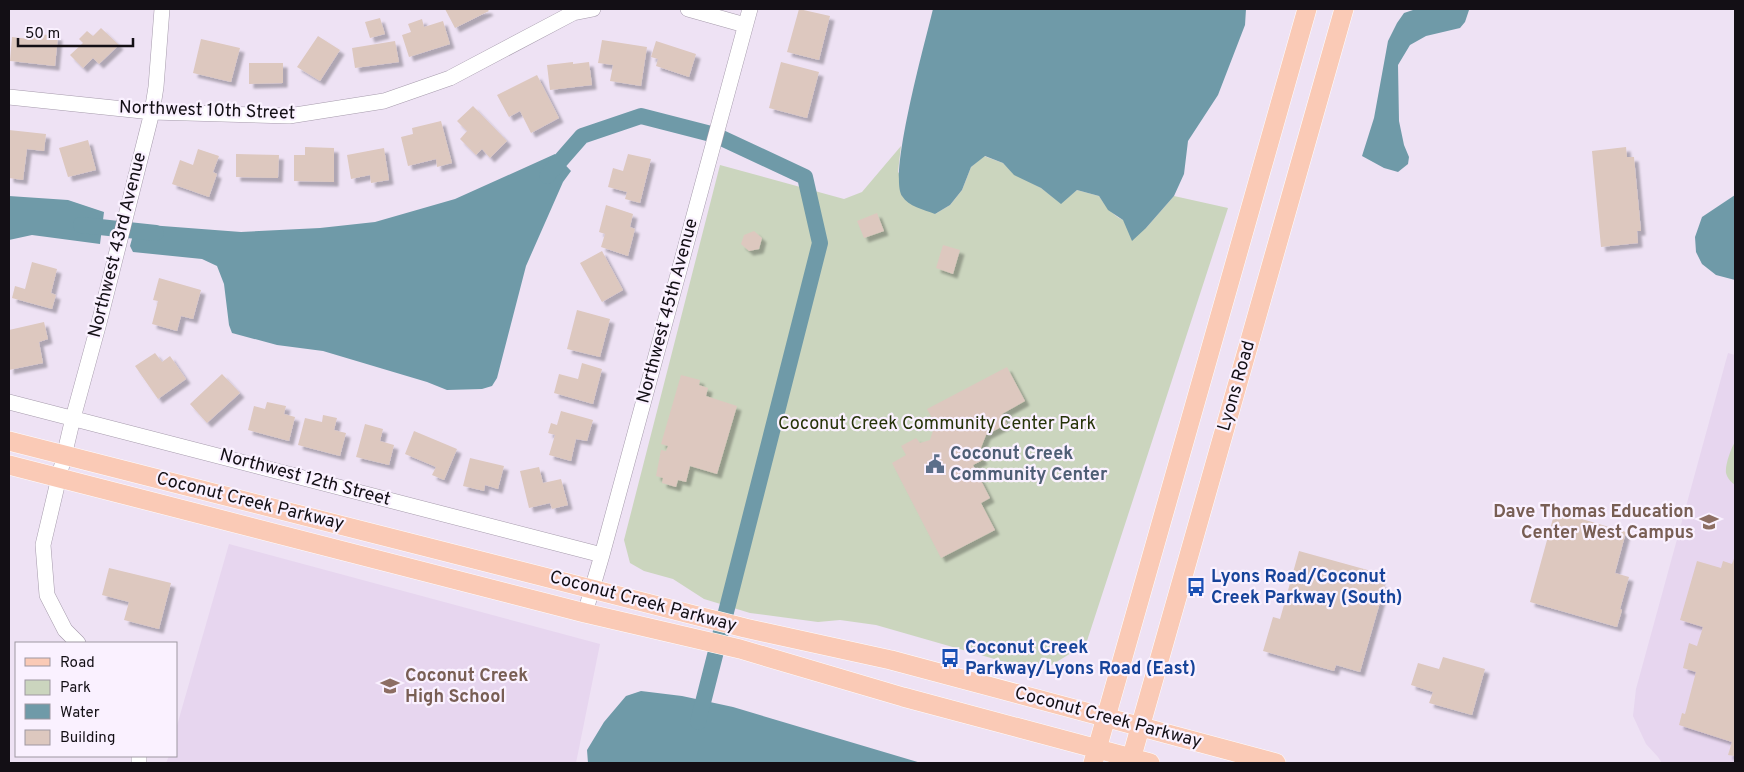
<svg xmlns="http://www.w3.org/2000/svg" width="1744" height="772" viewBox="0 0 1744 772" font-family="Overpass,sans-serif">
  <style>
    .built { fill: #e7d6ef }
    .green { fill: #cbd5be }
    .water { fill: #6f9aa8 }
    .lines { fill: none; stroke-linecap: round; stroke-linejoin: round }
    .canal { stroke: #6f9aa8; stroke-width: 16 }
    .building { fill: #ddc8bf; filter: url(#shadow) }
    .minor-casing { stroke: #a69bac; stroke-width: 16 }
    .major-casing { stroke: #fff; stroke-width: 20 }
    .minor { stroke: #fff; stroke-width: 15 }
    .major { stroke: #facab6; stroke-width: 19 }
    .labels { text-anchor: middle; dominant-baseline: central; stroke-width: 4.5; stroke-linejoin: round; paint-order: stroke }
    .street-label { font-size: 18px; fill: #130f15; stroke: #faf1ff }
    .park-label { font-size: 18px; fill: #263309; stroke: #faf1ff }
    .service-label { font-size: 18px; font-weight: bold; fill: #4e5e75; stroke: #faf1ff; text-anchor: start }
    .education-label { font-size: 18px; font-weight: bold; fill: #785e54; stroke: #faf1ff; text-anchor: end }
    .transit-label { font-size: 18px; font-weight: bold; fill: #164399; stroke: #faf1ff; text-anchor: start }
  </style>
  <defs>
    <filter id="shadow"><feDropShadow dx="4.5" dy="4.5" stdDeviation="1" flood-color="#0004"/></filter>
  </defs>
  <rect width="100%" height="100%" fill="#eee2f4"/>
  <!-- built -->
  <path class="built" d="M1728,353L1735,355V763H1662L1658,757L1646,744L1633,716L1636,689Z
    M229,544L600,644L576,763H166L169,756H176V729Z"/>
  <!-- green -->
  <path class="green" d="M901,146L898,172L935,214L950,205L962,190L971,167L984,156L1003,163L1014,174L1041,188L1061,203L1077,190L1099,196C1114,219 1121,220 1146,228L1174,196L1228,208L1086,644L1040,672L876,625L840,620L818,622L750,613L704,599L673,579L644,571L630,563L624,540L720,165L844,199L862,192Z
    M1735,442V485C1732,483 1727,478 1726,473C1725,465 1731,448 1735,442Z"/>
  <!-- water -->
  <path class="water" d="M933,9H1246L1245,25L1218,95L1188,141L1184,174L1174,196L1146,228L1132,241L1123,220L1108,210L1099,196L1077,190L1061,204L1041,188L1014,175L1003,163L985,156L971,167L962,190L950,205L935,214C923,209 909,207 902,196C888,175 926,39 933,9Z
    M1416,9H1469V10L1465,22L1460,28L1426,36L1410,45L1398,65L1399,121L1404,145L1409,157L1408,164L1398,172L1384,168L1362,156L1374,118L1388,41L1397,23L1404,13Z
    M555,154L571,171L563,182L526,266L497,378L492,386L482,389L447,390L427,382L323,351L277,345L232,333L229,325L224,284L217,266L202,259L133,252L130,246L136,224L241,232L320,228L375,222L455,199Z
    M1735,195V280L1716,275L1702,264L1696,252L1695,237L1702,217Z
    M9,196L68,200L104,212L100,244L32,235L9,240Z
    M641,691L682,696L733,707L921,763H588L587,750L604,722L626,696Z"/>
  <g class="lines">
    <!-- canal -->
    <path class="canal" d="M547,176L582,136L641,116L715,135L805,177L820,243L698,722
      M81,225L156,233"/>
  </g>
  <!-- building -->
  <path class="building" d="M445,9H487L489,11L455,28Z
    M799,9L830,16L819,60L787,52Z
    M380,18L385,34L370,38L365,22Z
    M422,19L424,27L443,21L450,44L409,57L402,35L411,32L408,24Z
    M101,28L119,45L99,64L93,58L83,68L70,55L83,43L79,39L87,31L93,36Z
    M30,33L58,36L55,66L10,61L12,37L29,39Z
    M318,36L340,50L320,81L297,67Z
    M201,39L240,48L231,82L193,73Z
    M602,40L647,47L641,86L610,81L613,65L598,63Z
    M395,41L399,62L355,68L352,48Z
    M656,41L696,54L689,77L656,66L658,59L651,57Z
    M573,62V64L589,62L592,85L550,90L547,65Z
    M781,62L819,72L807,118L769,108Z
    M249,63H283V83L249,84Z
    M537,75L559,118L531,133L520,111L509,117L497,95Z
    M473,106L507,141L490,158L482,149L476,155L460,139L467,131L457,121Z
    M441,121L452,163L437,167L436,159L408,166L401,137L413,134L412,128Z
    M9,130L46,134L44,151L27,149L23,180L9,178Z
    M88,140L96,170L68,177L59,148Z
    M305,147L334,148V182L294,181V155H305Z
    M1626,147L1627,157H1634L1641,231H1637L1638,243L1601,247L1592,151Z
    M384,148L389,180L371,183L370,175L351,179L347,155Z
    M198,149L219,156L213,172L217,174L209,197L172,184L180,160L193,165Z
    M236,154L279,155L278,178L236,177Z
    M628,154L651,159L640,203L625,199L627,192L608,187L613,168L623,171Z
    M606,205L633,214L630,227L635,229L628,256L601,247L605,234L599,232Z
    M877,213L884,231L864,238L857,221Z
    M754,231L762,238L759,249L749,251L741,244L744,235Z
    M943,245L960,250L953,274L936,268Z
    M602,251L623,290L602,302L580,263Z
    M32,262L57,269L51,293L56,295L52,309L12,298L15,286L25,289Z
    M159,278L201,290L193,319L181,316L177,331L152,324L158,301L153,300Z
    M577,310L610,319L600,357L567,349Z
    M44,322L48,339L39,342L43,363L9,370V330Z
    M155,353L162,362L170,356L186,379L158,399L135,366Z
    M582,363L602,369L593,404L554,393L559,374L578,379Z
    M1007,367L1025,401L1002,414L1007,424L986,435L979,453L983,460L973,465L990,498L981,503L995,530L941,558L892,463L906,455L901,446L916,438L920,443L930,440L935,424L927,409Z
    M222,374L240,393L207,423L190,404Z
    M681,375L700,380L699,385L708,388L706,396L737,406L717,474L690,466L686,482L678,480L676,487L662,483L663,478L656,476L661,450L666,451L668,446L661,444Z
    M267,402L286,406L284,414L295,417L289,441L248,430L254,406L265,409Z
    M561,411L593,420L587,441L576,439L571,461L549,455L555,435L548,433L551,423L557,425Z
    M323,415L337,418L334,430L346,433L340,456L298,445L305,418L322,422Z
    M365,424L383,429L380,441L394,445L389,465L356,457Z
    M414,431L457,449L444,480L432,475L436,467L405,454Z
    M470,458L504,466L498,489L485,485L484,491L463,486Z
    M539,467L543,483L561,479L568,505L552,509L550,503L529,508L520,471Z
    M1555,511L1626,532L1615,573L1629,577L1620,609L1622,610L1617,627L1530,602Z
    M1299,551L1382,574L1379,583L1385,585L1360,672L1336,665L1334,671L1263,651L1273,617L1280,619Z
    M1735,556L1734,750L1735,756L1728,755L1732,742L1679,725L1682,713L1685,714L1696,672L1683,668L1689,643L1697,646L1703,627L1680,620L1697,561L1721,568L1723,561L1732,564Z
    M109,568L171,583L159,629L124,620L129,602L102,595Z
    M1443,657L1485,669L1472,715L1429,703L1433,692L1411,685L1418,663L1439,669Z"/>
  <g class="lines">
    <!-- minor casing -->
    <g class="minor-casing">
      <path id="minor" d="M688,9L745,25
        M9,97L152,112L289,116L384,101L450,78L573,13L593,9
        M9,402L602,555
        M585,613L602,555L750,9
        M78,643L65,630L47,595L43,545L73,418L99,323L152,112L156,87L162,9
        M139,763V756"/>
    </g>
    <!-- major casing -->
    <g class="major-casing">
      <path id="major" d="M9,441L745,628L891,660L1276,763
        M9,465L585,613L740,649L903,697L1150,763
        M1093,763L1307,9
        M1130,763L1344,9"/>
    </g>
    <!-- minor -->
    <use href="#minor" class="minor"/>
    <!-- major -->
    <use href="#major" class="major"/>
  </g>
  <!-- icons -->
  <defs>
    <g id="civic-bare" transform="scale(1.5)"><path d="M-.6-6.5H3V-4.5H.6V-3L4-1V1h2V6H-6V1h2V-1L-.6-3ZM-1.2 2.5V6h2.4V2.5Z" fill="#5c6f8a" stroke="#faf1ff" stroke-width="2.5" paint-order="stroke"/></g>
    <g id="school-bare" transform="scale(1.5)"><path d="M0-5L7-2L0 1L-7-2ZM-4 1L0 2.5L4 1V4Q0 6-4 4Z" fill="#8d6e63" stroke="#faf1ff" stroke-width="2.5" paint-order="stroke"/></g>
    <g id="bus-bare" transform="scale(1.5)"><path d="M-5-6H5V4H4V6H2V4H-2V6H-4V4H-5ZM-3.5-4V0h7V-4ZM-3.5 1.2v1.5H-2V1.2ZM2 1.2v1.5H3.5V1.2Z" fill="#1a4fb4" stroke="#faf1ff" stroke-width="2.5" paint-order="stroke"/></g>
  </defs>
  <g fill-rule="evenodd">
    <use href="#civic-bare" x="935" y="464"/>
    <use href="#school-bare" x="1709" y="522"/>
    <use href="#bus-bare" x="1196" y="587"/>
    <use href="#bus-bare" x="950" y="658"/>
    <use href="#school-bare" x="390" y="686"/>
  </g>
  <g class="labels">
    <!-- street labels -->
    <g class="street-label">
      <text transform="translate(207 111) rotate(2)">Northwest 10th Street</text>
      <text transform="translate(118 245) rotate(-76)">Northwest 43rd Avenue</text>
      <text transform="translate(668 311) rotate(-75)">Northwest 45th Avenue</text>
      <text transform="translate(1237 386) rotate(-74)">Lyons Road</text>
      <text transform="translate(305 478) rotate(15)">Northwest 12th Street</text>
      <text transform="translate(250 502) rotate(14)">Coconut Creek Parkway</text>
      <text transform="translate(643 602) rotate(15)">Coconut Creek Parkway</text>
      <text transform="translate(1108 718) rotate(15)">Coconut Creek Parkway</text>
    </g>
    <!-- park labels -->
    <g class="park-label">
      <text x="937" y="424">Coconut Creek Community Center Park</text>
    </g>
    <!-- service labels -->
    <g class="service-label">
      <text x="950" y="454">Coconut Creek<tspan x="950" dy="21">Community Center</tspan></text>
    </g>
    <!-- education labels -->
    <g class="education-label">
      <text x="1694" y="512">Dave Thomas Education<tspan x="1694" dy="21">Center West Campus</tspan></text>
      <text x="405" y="676" text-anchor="start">Coconut Creek<tspan x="405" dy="21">High School</tspan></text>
    </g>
    <!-- transit labels -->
    <g class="transit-label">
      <text x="1211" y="577">Lyons Road/Coconut<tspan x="1211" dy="21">Creek Parkway (South)</tspan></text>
      <text x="965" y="648">Coconut Creek<tspan x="965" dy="21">Parkway/Lyons Road (East)</tspan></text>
    </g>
  </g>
  <!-- border -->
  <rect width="1744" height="772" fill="none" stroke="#130f15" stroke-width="20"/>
  <!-- legend -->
  <rect x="15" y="642" width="162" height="115" fill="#faf1ff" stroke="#9e97a1"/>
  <rect x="25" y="658" width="25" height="8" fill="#facab6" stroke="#9e97a1"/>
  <text x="60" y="667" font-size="15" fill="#130f15">Road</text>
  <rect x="25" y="680" width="25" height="15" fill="#cbd5be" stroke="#9e97a1"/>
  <text x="60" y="692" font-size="15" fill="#130f15">Park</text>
  <rect x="25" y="704" width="25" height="15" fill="#6f9aa8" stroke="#9e97a1"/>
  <text x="60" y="717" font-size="15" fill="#130f15">Water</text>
  <rect x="25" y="730" width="25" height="15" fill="#ddc8bf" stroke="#9e97a1"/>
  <text x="60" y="742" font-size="15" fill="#130f15">Building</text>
  <!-- scale -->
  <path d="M18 38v8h115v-8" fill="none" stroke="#130f15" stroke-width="2.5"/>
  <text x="25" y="38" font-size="15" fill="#130f15" stroke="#faf1ff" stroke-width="4" paint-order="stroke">50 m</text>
</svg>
